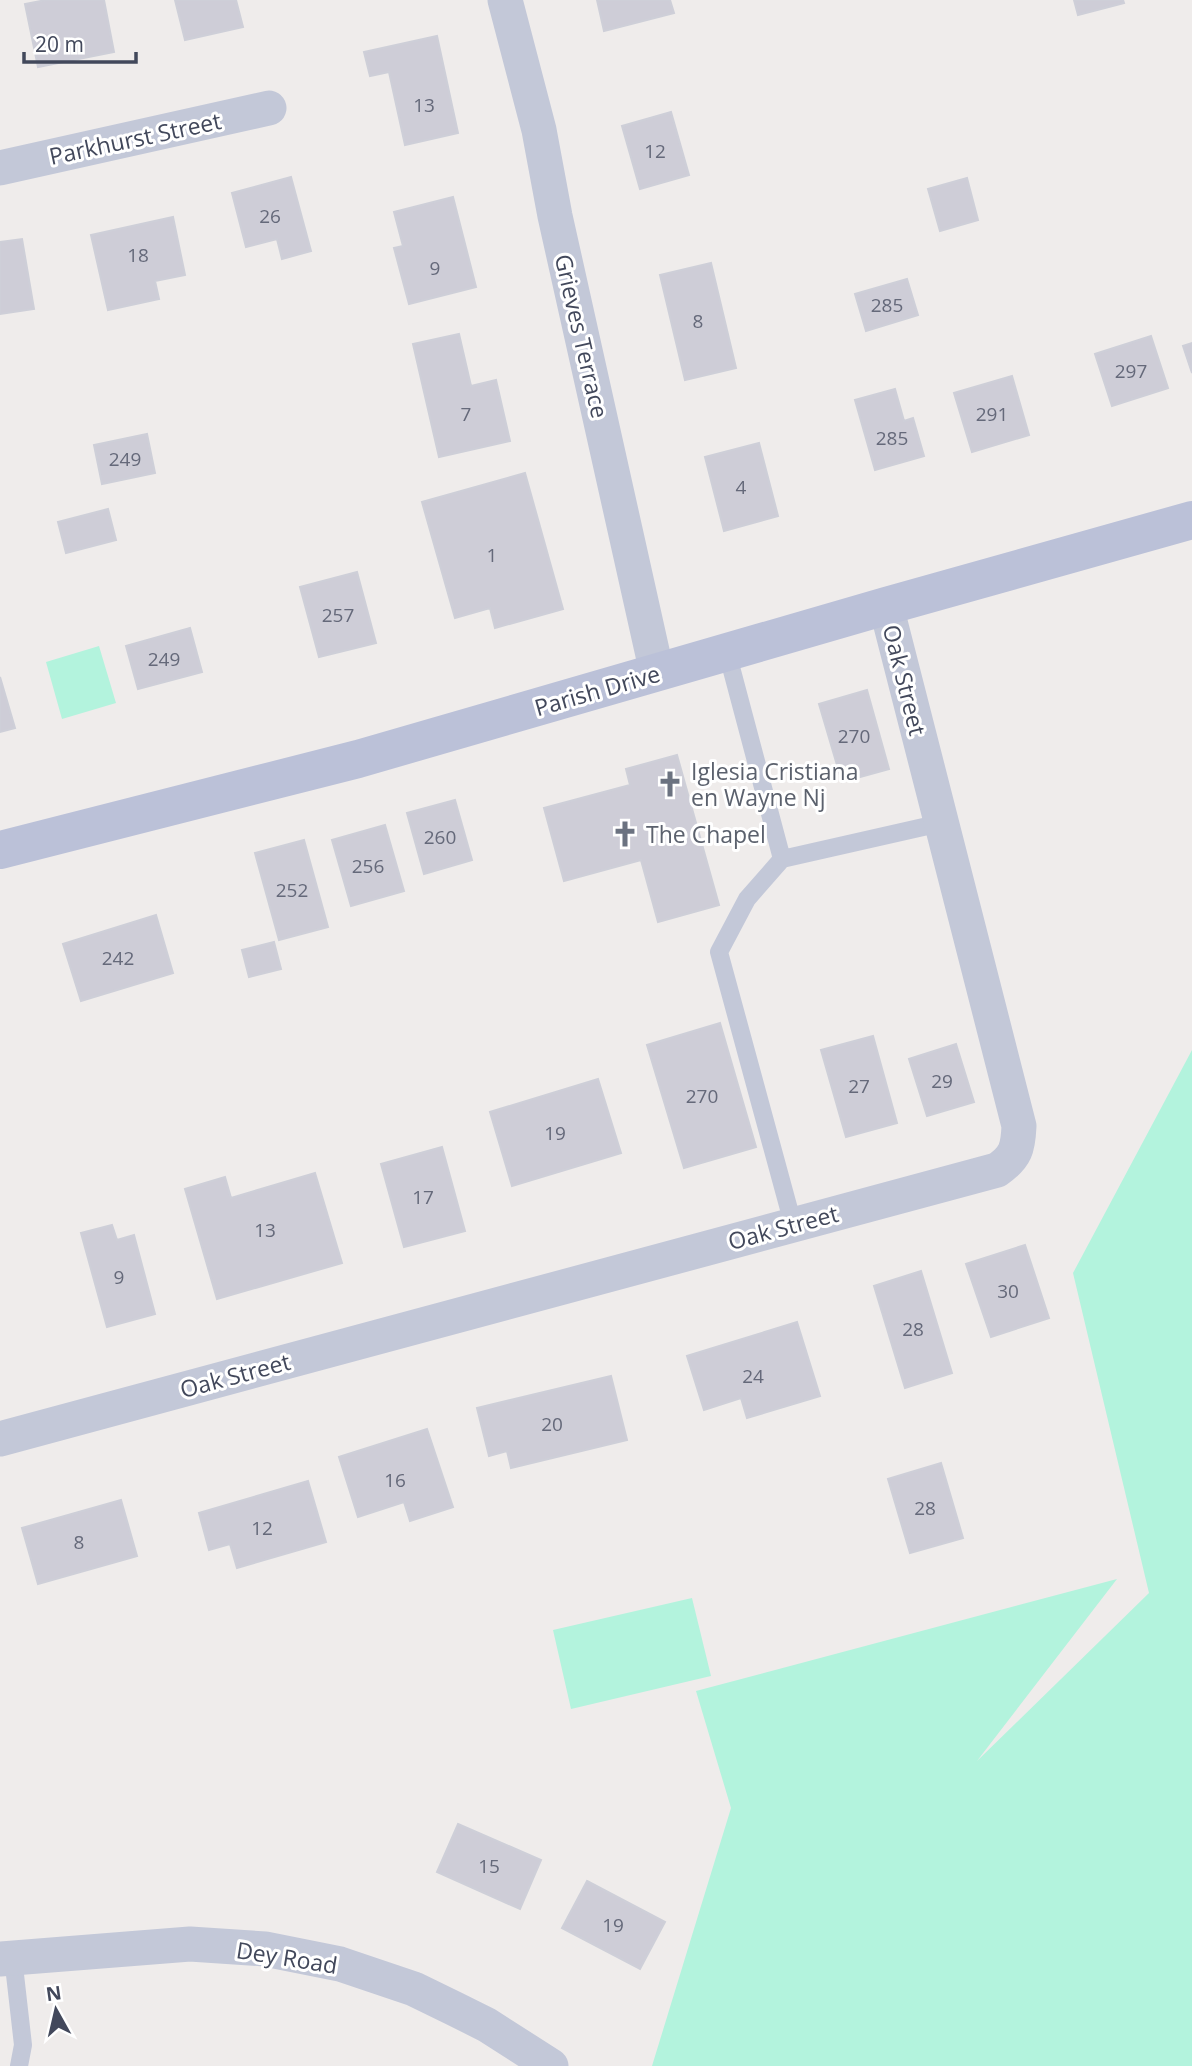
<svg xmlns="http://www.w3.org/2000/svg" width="1192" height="2066" viewBox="0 0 1192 2066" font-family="'Open Sans',sans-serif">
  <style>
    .green { fill: #b3f3dd }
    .building { fill: #cecdd7; stroke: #cecfd8; stroke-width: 2 }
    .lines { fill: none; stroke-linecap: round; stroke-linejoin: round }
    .lane { stroke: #c3c8d8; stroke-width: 18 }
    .street { stroke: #c3c8d8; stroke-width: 35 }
    .secondary { stroke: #bbc1d8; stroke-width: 38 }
    .labels { text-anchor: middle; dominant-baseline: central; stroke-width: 6; stroke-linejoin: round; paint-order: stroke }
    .number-label { font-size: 19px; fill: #65697a }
    .street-label { font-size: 23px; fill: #42485b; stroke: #fff }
    .worship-label { font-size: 23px; fill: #5b616d; stroke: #fff; text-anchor: start }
  </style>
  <rect width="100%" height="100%" fill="#efeceb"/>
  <!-- green -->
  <path class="green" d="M99,646L116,703L62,719L46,662Z
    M1192,1050V2066H652L731,1808L696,1691L1117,1579L977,1761L1149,1593L1073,1273Z
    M692,1598L711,1676L571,1709L553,1630Z"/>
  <!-- building -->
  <path class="building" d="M46,0H104L114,52L38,67L25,4Z
    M175,0H236L243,27L185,40Z
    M597,0H670L674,13L604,31Z
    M1074,0H1123L1124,3L1078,15Z
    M437,36L458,133L405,145L389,72L370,76L364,52Z
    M671,112L689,175L640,189L622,126Z
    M291,177L311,251L282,259L277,239L246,247L232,193Z
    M967,178L978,220L940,231L928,189Z
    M453,197L476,287L409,304L394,248L403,246L394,212Z
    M173,217L185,275L155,281L159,299L108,310L91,235Z
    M22,239L34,309L0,314V242Z
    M711,263L736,368L685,380L660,275Z
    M907,279L918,315L866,331L855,294Z
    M459,334L471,386L496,380L510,441L439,457L413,344Z
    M1151,336L1168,388L1112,406L1095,354Z
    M1192,343V373L1183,346Z
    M1012,376L1029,435L972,452L954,393Z
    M895,389L904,421L913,418L924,456L875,470L855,400Z
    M147,434L155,473L102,484L94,445Z
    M759,443L778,516L724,531L705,457Z
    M525,473L563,609L495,628L490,608L455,618L422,502Z
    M108,509L116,540L66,553L58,522Z
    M357,572L376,643L319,657L300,587Z
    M190,628L202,672L138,689L126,646Z
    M0,677L15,728L0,732Z
    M867,690L889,769L842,782L819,704Z
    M677,755L719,905L658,922L641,860L564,881L544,808L630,785L626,769Z
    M455,800L472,860L424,874L407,813Z
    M385,825L404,891L351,906L332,840Z
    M304,840L328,927L279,940L255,853Z
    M156,915L173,973L81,1001L63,944Z
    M274,942L281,969L249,977L242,950Z
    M720,1023L756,1147L684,1168L647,1045Z
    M873,1036L897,1123L846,1137L821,1050Z
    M956,1044L974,1102L927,1116L909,1059Z
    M598,1079L621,1153L512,1186L490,1112Z
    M442,1147L465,1231L404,1247L381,1164Z
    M315,1173L342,1263L217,1299L185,1189L225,1177L231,1198Z
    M112,1225L117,1240L134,1235L155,1314L107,1327L81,1233Z
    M1025,1245L1049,1318L991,1337L966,1264Z
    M921,1271L952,1373L905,1388L874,1286Z
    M797,1322L820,1396L747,1418L741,1398L704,1410L687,1356Z
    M611,1376L627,1440L511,1468L507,1451L489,1456L477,1408Z
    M427,1429L453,1507L410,1521L404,1502L358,1517L339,1457Z
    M941,1463L963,1538L910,1553L888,1479Z
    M308,1481L326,1542L237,1568L230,1544L209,1550L199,1513Z
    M121,1500L137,1556L38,1584L22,1528Z
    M458,1824L541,1860L520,1909L437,1872Z
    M587,1881L665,1922L640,1969L562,1928Z"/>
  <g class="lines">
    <!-- lane -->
    <path class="lane" d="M727,652L782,859L747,899L719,952L793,1224
      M782,859L941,823
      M13,1957L23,2045L19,2066"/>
    <!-- street -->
    <path class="street" d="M505,0L539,130L555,216L657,673
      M0,168L269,108
      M0,1439L997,1170C1016,1157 1018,1148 1019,1126L886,606
      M0,1959L190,1944L265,1949L340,1964L414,1989L455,2009L487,2025L551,2066"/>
    <!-- secondary -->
    <path class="secondary" d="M0,850L358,759L886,606L1192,520"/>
  </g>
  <!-- icons -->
  <defs>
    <g id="church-bare" transform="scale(2.1)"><path d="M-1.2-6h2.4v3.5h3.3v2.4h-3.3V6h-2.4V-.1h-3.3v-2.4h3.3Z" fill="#6b7280" stroke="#fff" stroke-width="2.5" paint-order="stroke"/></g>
  </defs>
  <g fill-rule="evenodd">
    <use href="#church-bare" x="670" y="784"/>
    <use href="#church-bare" x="625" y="834"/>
  </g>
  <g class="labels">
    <!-- number labels -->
    <g class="number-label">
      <text x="424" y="105">13</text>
      <text x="655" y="151">12</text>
      <text x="270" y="216">26</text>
      <text x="138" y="255">18</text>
      <text x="435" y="268">9</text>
      <text x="887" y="305">285</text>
      <text x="698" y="321">8</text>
      <text x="1131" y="371">297</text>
      <text x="466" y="414">7</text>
      <text x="992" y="414">291</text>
      <text x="892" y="438">285</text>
      <text x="125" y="459">249</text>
      <text x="741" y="487">4</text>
      <text x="492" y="555">1</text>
      <text x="338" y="615">257</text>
      <text x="164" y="659">249</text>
      <text x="854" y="736">270</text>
      <text x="440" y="837">260</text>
      <text x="368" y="866">256</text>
      <text x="292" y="890">252</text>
      <text x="118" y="958">242</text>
      <text x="942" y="1081">29</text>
      <text x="859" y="1086">27</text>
      <text x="702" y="1096">270</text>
      <text x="555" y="1133">19</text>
      <text x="423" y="1197">17</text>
      <text x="265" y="1230">13</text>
      <text x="119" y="1277">9</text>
      <text x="1008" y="1291">30</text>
      <text x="913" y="1329">28</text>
      <text x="753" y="1376">24</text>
      <text x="552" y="1424">20</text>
      <text x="395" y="1480">16</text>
      <text x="925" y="1508">28</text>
      <text x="262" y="1528">12</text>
      <text x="79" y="1542">8</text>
      <text x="489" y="1866">15</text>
      <text x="613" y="1925">19</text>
    </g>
    <!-- street labels -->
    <g class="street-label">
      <text transform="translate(135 138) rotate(-12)">Parkhurst Street</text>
      <text transform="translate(582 336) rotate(77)">Grieves Terrace</text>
      <text transform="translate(905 680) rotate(76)">Oak Street</text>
      <text transform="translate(597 690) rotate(-16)">Parish Drive</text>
      <text transform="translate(783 1227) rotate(-15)">Oak Street</text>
      <text transform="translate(235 1375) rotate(-15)">Oak Street</text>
      <text transform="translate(287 1957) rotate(9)">Dey Road</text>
    </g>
    <!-- worship labels -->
    <g class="worship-label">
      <text x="691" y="771">Iglesia Cristiana<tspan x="691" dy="26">en Wayne Nj</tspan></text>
      <text x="646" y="834">The Chapel</text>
    </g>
  </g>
  <!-- north arrow -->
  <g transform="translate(56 2010) rotate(352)" stroke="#ffffff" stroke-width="5" paint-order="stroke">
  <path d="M0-5L12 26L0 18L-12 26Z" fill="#42485b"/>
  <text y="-10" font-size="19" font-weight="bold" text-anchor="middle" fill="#42485b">N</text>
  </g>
  <!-- scale -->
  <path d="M24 52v10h112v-10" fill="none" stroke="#42485b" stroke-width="3.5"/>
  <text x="35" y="52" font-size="21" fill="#42485b" stroke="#ffffff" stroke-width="5" paint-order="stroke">20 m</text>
</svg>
